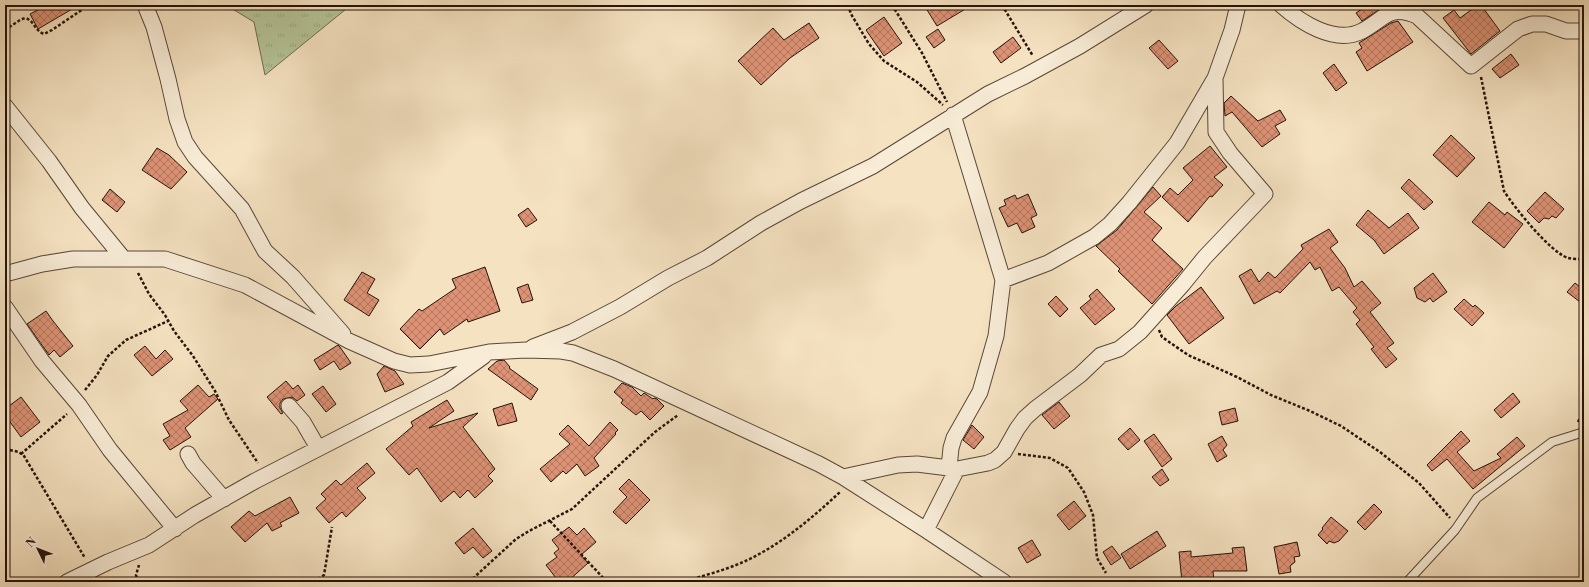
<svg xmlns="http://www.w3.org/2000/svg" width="1589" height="587" viewBox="0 0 1589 587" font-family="'Libre Bodoni',serif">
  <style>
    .grass { fill: url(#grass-tufts); stroke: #6d6c50 }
    .building { fill: url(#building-cross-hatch); stroke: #251309 }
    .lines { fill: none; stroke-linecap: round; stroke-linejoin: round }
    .lane-casing { stroke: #594737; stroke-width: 10 }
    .street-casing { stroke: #594737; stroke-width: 17 }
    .path { stroke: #251309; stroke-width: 2.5; stroke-dasharray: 3 2; stroke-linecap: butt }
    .lane { stroke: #f8ecd7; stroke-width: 8 }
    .street { stroke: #f8ecd7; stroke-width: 15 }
  </style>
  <defs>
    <pattern id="grass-tufts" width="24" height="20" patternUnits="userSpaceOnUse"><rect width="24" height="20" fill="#b5c498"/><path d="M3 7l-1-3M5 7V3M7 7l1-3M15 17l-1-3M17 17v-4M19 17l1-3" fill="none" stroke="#9ca882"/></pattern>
    <pattern id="building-cross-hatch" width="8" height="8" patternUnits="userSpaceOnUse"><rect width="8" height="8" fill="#dd9275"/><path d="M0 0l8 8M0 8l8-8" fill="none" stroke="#b3765e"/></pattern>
  </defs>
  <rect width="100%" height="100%" fill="#f5e2c1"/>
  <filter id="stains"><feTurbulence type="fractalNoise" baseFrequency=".005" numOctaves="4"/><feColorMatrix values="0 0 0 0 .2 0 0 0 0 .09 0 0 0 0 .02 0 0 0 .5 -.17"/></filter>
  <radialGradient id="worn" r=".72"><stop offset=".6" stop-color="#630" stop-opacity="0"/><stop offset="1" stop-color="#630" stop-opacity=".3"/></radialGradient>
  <!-- grass -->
  <path class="grass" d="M226,5H351L265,75L254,22Z"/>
  <!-- building -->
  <path class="building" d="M47,5H79L38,29L30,14Z
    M924,5H972L937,26Z
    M1368,5H1386L1362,21L1356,13Z
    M1478,5H1481L1500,31L1471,54L1443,18L1454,10L1460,18Z
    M884,17L902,43L884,56L866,30Z
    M1398,21L1413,42L1367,71L1356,52L1362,48L1359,43L1391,23Z
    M809,23L819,38L790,58L761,85L738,61L773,28L784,40Z
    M938,29L945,40L934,48L926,37Z
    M1013,37L1021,48L1001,63L993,52Z
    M1159,40L1178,61L1168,69L1149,48Z
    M1511,54L1519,65L1500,78L1492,69Z
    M1334,64L1347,83L1336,91L1323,73Z
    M1231,96L1258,121L1280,110L1286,120L1275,126L1280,134L1262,147L1232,112L1225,116L1224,103Z
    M1451,135L1475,158L1457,177L1433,155Z
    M1210,146L1227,167L1214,177L1223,185L1212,197L1210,196L1188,222L1162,197L1170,188L1178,195L1193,180L1183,168Z
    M157,148L169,155L187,172L171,189L142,170Z
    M1409,179L1433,202L1424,210L1401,188Z
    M1153,187L1161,196L1144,212L1162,228L1152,240L1183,269L1152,304L1118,271L1120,269L1096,246L1117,230Z
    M110,189L125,202L117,212L102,200Z
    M1545,192L1564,209L1556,218L1552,216L1549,219L1544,218L1539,223L1527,211Z
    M1028,194L1037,215L1031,218L1035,227L1022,233L1017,223L1008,227L999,208L1006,205L1004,200L1015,195L1017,199Z
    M1489,202L1505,215L1507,212L1523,224L1504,248L1472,222Z
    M528,208L537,220L526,227L518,215Z
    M1368,210L1389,228L1408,213L1419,228L1384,254L1374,240L1356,225Z
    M1329,229L1338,242L1330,248L1345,268L1354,287L1362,281L1381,303L1370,312L1394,343L1387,348L1397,359L1386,368L1371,349L1374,347L1356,324L1360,320L1353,312L1357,308L1339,287L1332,291L1320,267L1315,270L1310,262L1280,293L1277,291L1254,304L1239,276L1251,269L1259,282L1268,272L1275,278L1303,249L1301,245Z
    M485,267L500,311L468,322L467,319L444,335L440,329L420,349L400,329L419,309L422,311L456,288L452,279Z
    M362,272L375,279L367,293L379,300L369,316L344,300Z
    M1433,273L1447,292L1433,302L1430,298L1425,302L1417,298L1414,288Z
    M1575,283L1584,290V305L1567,292Z
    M528,284L533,300L522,303L517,288Z
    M1201,287L1224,318L1189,344L1167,315L1176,306Z
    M1097,289L1115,309L1095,325L1080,308L1091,299L1089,296Z
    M1056,296L1068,309L1060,317L1048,304Z
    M1464,299L1473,307L1475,305L1484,313L1472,326L1454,309Z
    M46,311L53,321L73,346L60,357L54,350L49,355L27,324Z
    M338,345L340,347L351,363L340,370L334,361L320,370L314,360Z
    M145,346L156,359L165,350L173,359L152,376L134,355Z
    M504,360L510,367L509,368L538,389L531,400L488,369L497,361Z
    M384,366L395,371L404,384L385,392L377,374Z
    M286,381L293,389L298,385L305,395L297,401L292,397L283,399L280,403V408L283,413L281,414L267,397Z
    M622,383L632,387L641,396L644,393L653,399L654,398L657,399L664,406L650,420L641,411L636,415L621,403L623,400L614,392Z
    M198,385L209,397L214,394L218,399L185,428L191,437L170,450L163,440L170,436L163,424L188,410L180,401Z
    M323,386L336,404L326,412L312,394Z
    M1513,393L1520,402L1501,418L1494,410Z
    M21,397L40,422L21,437L5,415V409Z
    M447,400L454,411L429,428L478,413L463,427L495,469L488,476L493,481L475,498L468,490L460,498L454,491L441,502L417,468L409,475L386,449L413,426L411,422Z
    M1059,402L1070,416L1054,429L1042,415Z
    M512,403L517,421L498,426L493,409Z
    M1235,408L1238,421L1222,425L1219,412Z
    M610,422L618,430L615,433L616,434L594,458L599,466L585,476L577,464L566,474L563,471L551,482L540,469L570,444L559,434L568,425L589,446Z
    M972,425L984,437L974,449L963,440Z
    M1130,428L1140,440L1128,450L1118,439Z
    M1461,431L1470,441L1457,452L1474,471L1501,458L1497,454L1517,437L1525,446L1473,489L1447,459L1432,471L1427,465Z
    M1154,434L1172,459L1162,467L1144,441Z
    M1222,436L1227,445L1223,450L1227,456L1217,462L1208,444Z
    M367,463L375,473L357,488L366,498L346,517L342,512L329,523L316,508L326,499L321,494L336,480L341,485Z
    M1162,469L1169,480L1160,486L1152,477Z
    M629,479L650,500L626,524L613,512L627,497L619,489Z
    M290,497L299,513L280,523L282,526L272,531L267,523L245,542L231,527L249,511L255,516Z
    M1074,501L1086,516L1069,530L1057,515Z
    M1374,504L1382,512L1365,530L1357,522Z
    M1331,517L1348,531L1339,541L1334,543L1329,541L1327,544L1318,535L1323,529L1322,528Z
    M569,527L577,535L584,528L596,542L581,555L588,563L567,582H559L546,565L557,557L554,553L559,549L552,540Z
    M473,528L492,551L483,558L473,547L464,554L455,543Z
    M1157,531L1166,546L1130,569L1121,554Z
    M1032,540L1041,555L1027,563L1018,548Z
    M1297,542L1300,556L1294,557L1295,562L1290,566L1291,572L1279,574L1274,547Z
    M1112,546L1121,558L1111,565L1103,552Z
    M1244,547L1247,571H1213L1214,582H1182L1179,552L1191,551V557L1233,553L1232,548Z"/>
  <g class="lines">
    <!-- lane casing -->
    <g class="lane-casing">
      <path id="lane" d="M1407,582L1455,530L1477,498L1552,442L1584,432"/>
    </g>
    <!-- street casing -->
    <g class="street-casing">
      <path id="street" d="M145,5L154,27L168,79L177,119L185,142L195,157L242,209L265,251L293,277L343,334
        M1281,5C1300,22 1335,45 1362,31C1385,19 1388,4 1417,16L1471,66L1518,29L1532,24H1546L1566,31H1584
        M5,106L49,161L82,208L123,258
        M5,274L42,264L73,259H165L245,285L349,341L394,361L410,365L429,364L489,352L526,350L561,351L573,353L614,369L819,464L843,477L926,530L1004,582
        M1003,280L1048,263L1094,237L1110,224L1129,203L1177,143L1215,78L1232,30L1238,5
        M5,307L42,361L79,405L110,450L175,529
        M533,347L572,332L620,307L668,278L707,258L761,223L801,201L873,166L988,94L1025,76L1080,46L1146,5
        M289,406L303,422L318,448
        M188,454L193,463L224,499
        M949,468L951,448L954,438L980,392L996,336L1003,280L953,115
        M843,477L898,465L917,464L957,469L988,463L995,460L1004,452L1017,429L1025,418L1035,409L1080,375L1101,355L1119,349L1140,332L1183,284L1205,257L1265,194L1230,153L1216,132L1215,78
        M926,530L957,469
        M67,582L108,562L149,545L195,515L255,481L448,382L484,356"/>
    </g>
    <!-- path -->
    <path class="path" d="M848,5L851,14L869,44L884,61L917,82L943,105
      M892,5L922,53L947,102
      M1002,5L1033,56
      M5,30L20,20L25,18C34,20 35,31 44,34L52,30L89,5
      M1481,77L1504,191C1514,207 1550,252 1568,258C1573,259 1579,259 1584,259
      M138,273L149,294L165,315L174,331L193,356L215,391L229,420L258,463
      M1159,330L1162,337L1188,355L1237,377L1271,395L1310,411L1341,426L1380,452L1419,483L1450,518
      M85,390L97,375L108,356L126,340L168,321
      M1578,422L1584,409
      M5,449L19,452L24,456L85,558
      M21,454L67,414
      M1018,454L1050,458L1068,468L1084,492L1093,515L1097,558L1106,573
      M550,521L607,582
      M138,582L136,575L139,565
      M314,582L324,575L332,527
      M469,582L516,539L529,531L572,509L655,432L678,415
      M683,582C702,576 722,571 741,563C778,547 810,520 840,492"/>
    <!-- lane -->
    <use href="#lane" class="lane"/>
    <!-- street -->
    <use href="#street" class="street"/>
  </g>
  <!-- margin -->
  <rect width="1589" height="587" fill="none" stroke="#f5e2c1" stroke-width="20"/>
  <rect x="6" y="6" width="1577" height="575" fill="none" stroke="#251309" stroke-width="2"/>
  <rect x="10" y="10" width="1569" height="567" fill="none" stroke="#251309"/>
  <!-- north arrow -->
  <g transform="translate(38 549) rotate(313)" stroke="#f8ecd7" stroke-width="3" paint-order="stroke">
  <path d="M0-3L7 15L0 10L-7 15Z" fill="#251309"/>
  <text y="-6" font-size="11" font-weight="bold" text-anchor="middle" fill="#251309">N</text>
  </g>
  <rect width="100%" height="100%" filter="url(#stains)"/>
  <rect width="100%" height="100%" fill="url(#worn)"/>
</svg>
